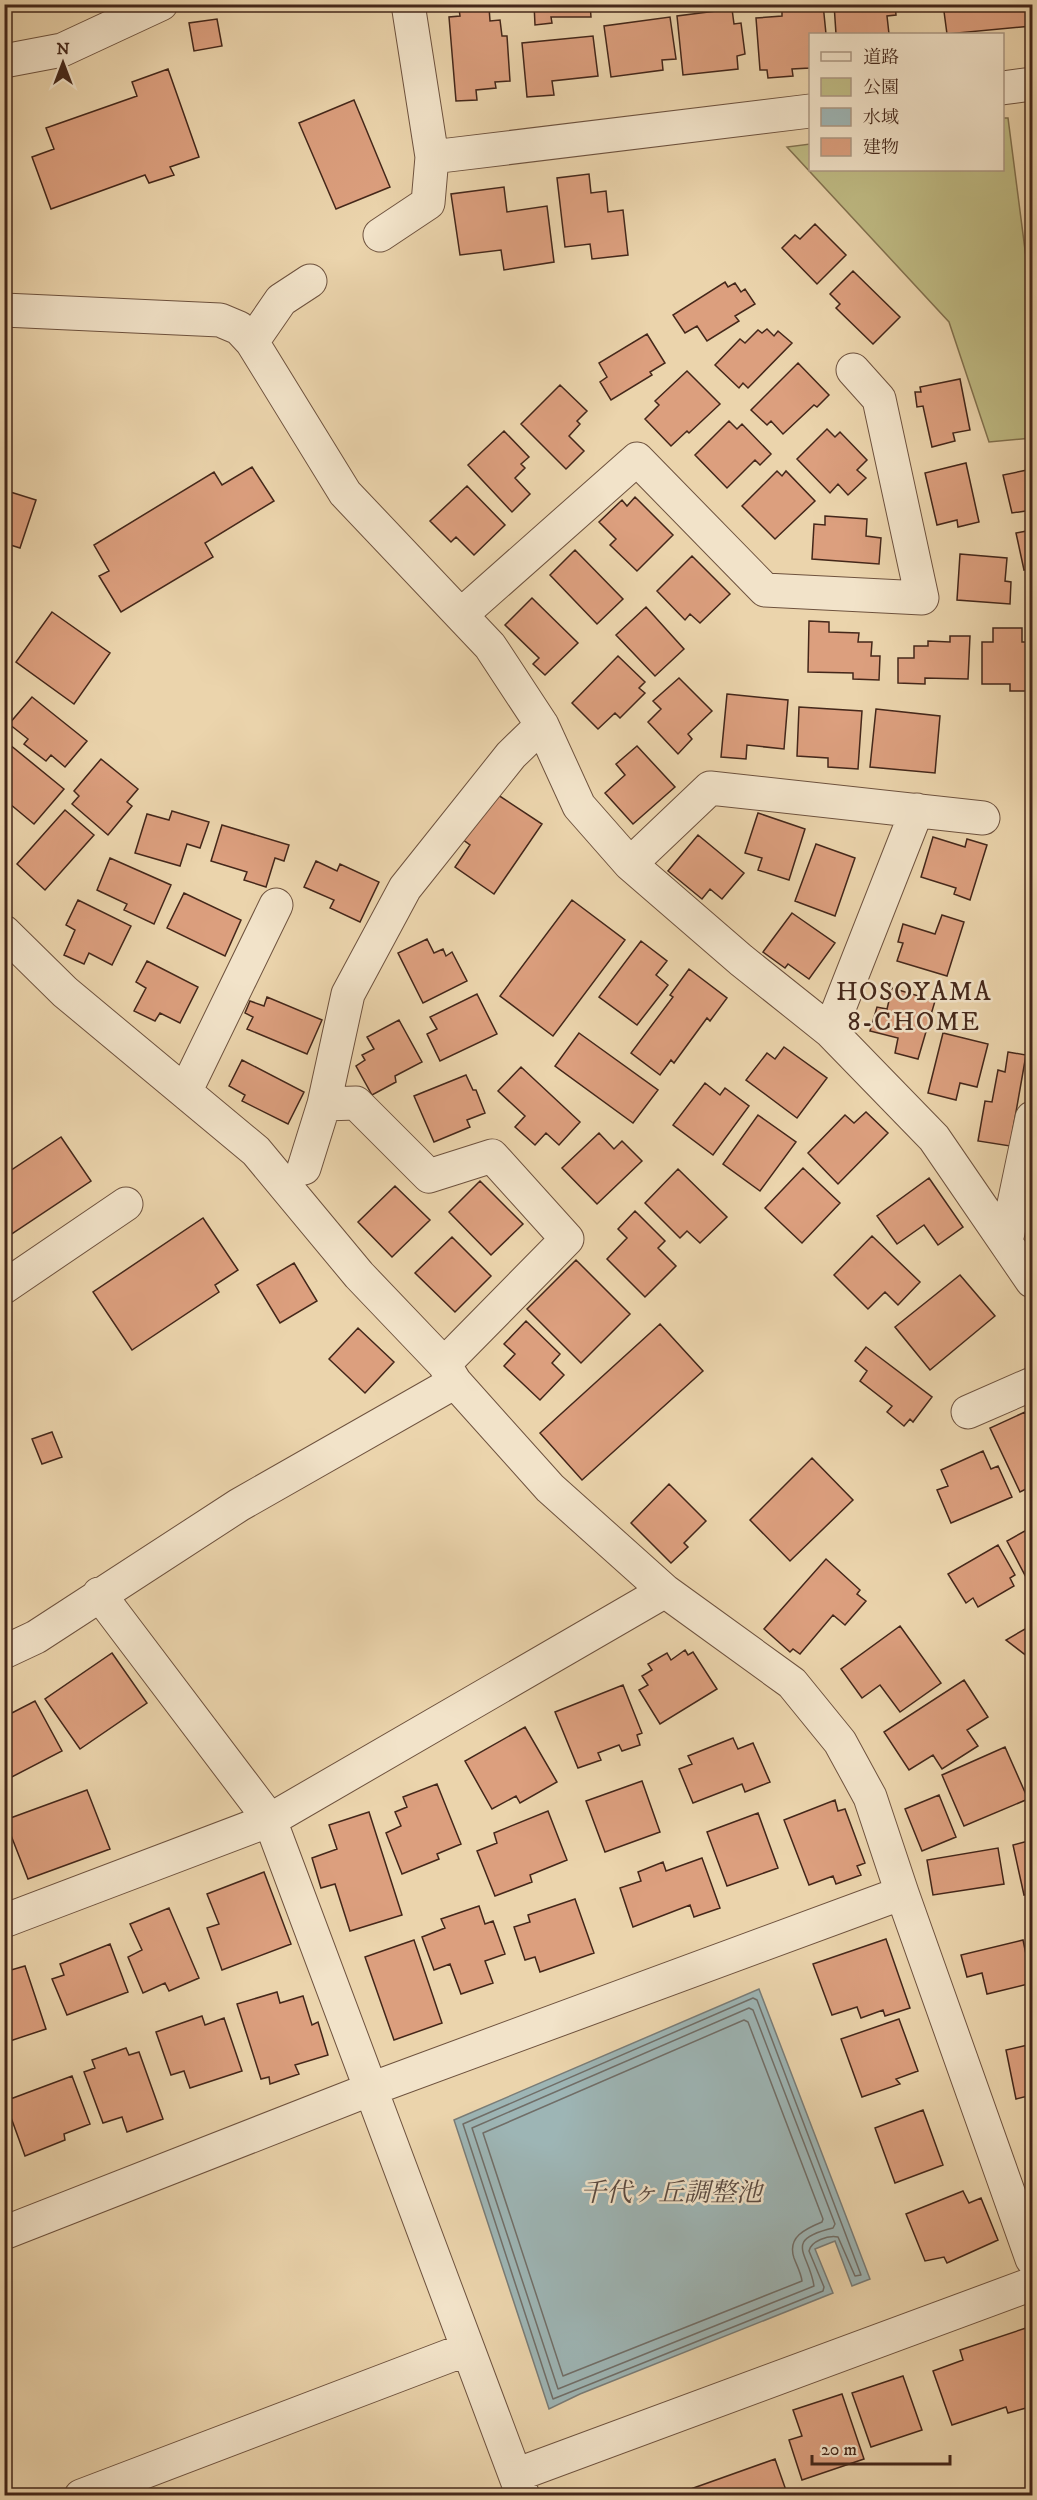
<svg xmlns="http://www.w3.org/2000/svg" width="1037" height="2500" viewBox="0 0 1037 2500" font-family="'IM FELL DW Pica','Noto Serif JP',serif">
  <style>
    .green { fill: #bfbb84; stroke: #82714f; stroke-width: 1.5 }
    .water { fill: #9db5b5; stroke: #797c77; stroke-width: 1.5 }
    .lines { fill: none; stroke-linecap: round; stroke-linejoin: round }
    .shore { stroke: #706e68; stroke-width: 1.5 }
    .building { fill: #dc9f7e; stroke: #44271a; stroke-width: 1.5 }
    .minor-casing { stroke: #6e523e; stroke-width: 35 }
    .minor { stroke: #f2e3c9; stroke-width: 33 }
    .labels { text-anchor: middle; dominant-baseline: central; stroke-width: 5; stroke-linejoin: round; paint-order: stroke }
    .neighbourhood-label { font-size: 26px; letter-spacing: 1.5px; fill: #44271a; stroke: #f2e3c9 }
    .water-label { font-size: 26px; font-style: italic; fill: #5a4a41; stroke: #f2e3c9 }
  </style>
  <rect width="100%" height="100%" fill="#ebd4ac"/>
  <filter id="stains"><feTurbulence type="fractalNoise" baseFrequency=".00333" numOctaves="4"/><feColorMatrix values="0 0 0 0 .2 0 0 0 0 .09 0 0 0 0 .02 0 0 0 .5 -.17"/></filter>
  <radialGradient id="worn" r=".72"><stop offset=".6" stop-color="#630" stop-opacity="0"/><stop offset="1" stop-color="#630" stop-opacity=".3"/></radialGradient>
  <!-- green -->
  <path class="green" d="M1003,118H1008L1032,304V438L989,442L949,322L787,147L810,144V170H1002Z"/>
  <!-- water -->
  <path class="water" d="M759,1989L870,2279L852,2286L835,2241L815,2249L833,2293L580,2394L549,2409L454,2120Z"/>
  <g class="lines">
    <!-- shore -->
    <path class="shore" d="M753,1998L757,2000L861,2275L855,2276L838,2237C828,2235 811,2241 809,2251L824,2287L823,2291L553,2399L463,2124Z
      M749,2008L753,2010L835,2224L833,2228C782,2240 809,2253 814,2286L558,2389L472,2128Z
      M744,2020L748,2022L823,2219L822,2222C805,2229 787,2237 794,2258C797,2266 801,2273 802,2281L563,2376L483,2133Z"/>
  </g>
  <!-- building -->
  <path class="building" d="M534,4H590L591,17H551L552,23L535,25Z
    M823,4L826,34H810V68L792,69L793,76L768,78L767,70H760L756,18L782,16V7Z
    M834,4H895L896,15L887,16L889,34H836Z
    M943,4H1032V26L947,34Z
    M489,7L490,21L500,20L502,36H507L510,81L495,82L496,88L476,90L477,100L456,101L449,17L460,16L459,9Z
    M732,9L734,24L741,23L745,54L737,56L738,69L683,75L677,16Z
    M670,17L676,59L662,60L663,70L611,77L604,26Z
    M217,19L222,46L194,51L189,23Z
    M593,36L598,76L552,81L554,95L527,97L522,43Z
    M168,69L199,157L170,167L174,175L149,183L145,175L51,209L32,157L54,149L46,128L137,96L132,82Z
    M354,100L390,187L336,209L299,123Z
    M589,174L591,193L606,191L608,212L623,210L628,255L592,259L590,244L565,247L557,178Z
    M504,187L507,212L547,206L554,262L504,270L501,250L460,255L451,194Z
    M815,224L846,255L817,284L782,248L795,235L800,239Z
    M853,271L900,317L873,344L836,308L840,304L830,294Z
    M725,282L728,287L735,283L741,292L745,289L755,304L735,316L739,321L707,341L697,326L685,333L673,315Z
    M767,329L774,336L778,331L792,343L748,388L743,383L739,388L715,365L740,339L745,343L758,330L762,333Z
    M647,334L665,363L650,372L652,375L611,400L600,382L607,377L599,363Z
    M798,363L829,395L817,407L814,405L783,434L771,421L767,425L751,410Z
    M687,371L720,404L689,433L687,431L671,446L645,419L659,405L655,401Z
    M960,379L970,430L953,433L955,441L932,447L923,406L917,407L915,392H921L920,387Z
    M560,385L587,411L577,421L580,424L569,436L584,451L566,469L521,424Z
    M729,421L737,429L742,424L771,454L760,465L755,460L727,488L695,455Z
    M827,429L835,437L840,432L867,460L857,470L866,478L848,495L838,484L830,493L797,459Z
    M504,431L529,457L521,464L525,468L515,478L530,494L512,512L468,465Z
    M966,463L979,522L958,527L957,520L937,525L925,473Z
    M252,467L274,501L205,543L213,557L121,612L99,576L109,571L94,545L214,472L222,485Z
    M1032,469V510L1012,513L1003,475Z
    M777,471L782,476L786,471L815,501L775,539L742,506Z
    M467,486L505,525L474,555L456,537L451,542L430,521Z
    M4,490L36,500L20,548L4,543Z
    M635,497L673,535L637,571L610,545L616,539L599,522L622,500L627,506Z
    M825,516L867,519L866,536L881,538L879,564L812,559L814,524L825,525Z
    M1032,530V568L1024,570L1016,533Z
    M575,550L623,599L597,624L550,575Z
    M960,554L1007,558L1005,581L1011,582L1010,604L957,600Z
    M692,556L730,594L700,623L690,614L685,620L657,591Z
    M532,598L578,643L545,675L533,664L539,658L505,625Z
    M646,607L684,649L655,676L616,635Z
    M52,612L110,653L74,704L16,662Z
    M809,621L829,622V632L859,633L858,642H872L871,656H880L879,680L853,679V673L808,672Z
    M993,628H1022V642H1028V662H1032V691H1010V684H982V642H993Z
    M950,636H970L968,679L925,678V684L898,683V658H914V646H928V641L950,642Z
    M618,656L645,682L639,688L645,693L620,718L615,713L598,729L572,703Z
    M679,678L712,711L688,734L692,739L678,754L648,722L661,709L653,701Z
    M727,694L788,700L784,749L747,745L746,759L721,757Z
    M32,697L87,741L65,767L51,755L46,761L24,744L28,739L9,724Z
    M799,707L862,711L858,769L828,767V758L797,756Z
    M876,709L940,716L935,773L870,767Z
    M4,740L64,789L34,824L4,799Z
    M637,746L675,787L633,824L605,793L625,775L616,764Z
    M101,759L138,789L127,802L132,806L108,835L72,804L79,796L74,791Z
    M495,793L542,824L494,894L455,867L470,845L462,839Z
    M65,810L94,835L45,890L17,864Z
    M172,811L209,822L200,848L187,844L180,866L135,853L147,814L169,820Z
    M758,813L805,829L789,880L758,870L762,858L745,853Z
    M222,825L289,845L284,861L275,858L266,887L244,880L247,872L211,861Z
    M698,835L744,873L722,899L710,889L702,899L668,871Z
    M933,837L965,847L967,839L987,845L970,900L954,894L956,888L921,877Z
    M816,844L855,858L835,916L795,901Z
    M110,858L171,885L154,924L124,910L127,904L97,890Z
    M316,861L337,871L340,864L379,882L360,922L330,908L334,900L304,887Z
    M184,893L241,920L225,956L167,928Z
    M78,900L131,926L112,965L89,953L84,964L64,955L75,930L66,925Z
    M572,900L625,940L553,1036L500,996Z
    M792,913L835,943L809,979L788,964L785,968L763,952Z
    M942,915L964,922L947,976L897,961L903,943L898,942L903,924L935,934Z
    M427,939L434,953L443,949L446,956L452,952L467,981L423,1003L398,953Z
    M641,941L667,961L656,975L668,985L637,1025L599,997Z
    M147,961L198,987L180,1023L160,1013L155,1021L134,1011L146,988L136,982Z
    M689,969L727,998L710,1021L707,1018L674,1063L671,1060L660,1075L631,1053L673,997L670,995Z
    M892,988L935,1001L918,1059L895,1053L898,1038L870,1031L877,1007L887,1009Z
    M477,994L497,1034L440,1061L427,1034L437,1029L430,1017Z
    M267,997L322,1020L307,1054L247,1029L253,1017L245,1013L250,1001L264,1006Z
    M399,1020L422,1062L395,1076L396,1082L372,1095L356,1066L365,1060L362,1055L374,1049L367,1037Z
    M579,1033L658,1090L633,1123L555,1066Z
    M943,1033L988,1044L977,1087L960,1083L956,1100L928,1093Z
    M784,1047L827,1078L797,1118L746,1080L767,1053L775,1059Z
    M1008,1052L1026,1055L1010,1146L978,1141L985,1101L992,1102L998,1070L1005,1072Z
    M242,1060L304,1092L288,1124L242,1101L245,1095L229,1086Z
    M521,1067L580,1122L559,1145L546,1133L535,1145L515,1127L525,1116L498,1091Z
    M466,1075L473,1090H476L485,1113L467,1120L470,1127L434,1142L414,1096Z
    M705,1083L720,1095L725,1088L749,1106L713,1155L673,1125Z
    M866,1112L888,1133L838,1184L808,1153L845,1115L854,1123Z
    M758,1115L796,1142L760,1191L723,1164Z
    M599,1133L614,1149L622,1141L642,1161L597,1204L562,1168Z
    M61,1137L91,1181L4,1239V1175Z
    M803,1168L840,1203L802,1243L765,1208Z
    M678,1169L727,1217L700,1243L687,1231L680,1238L645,1203Z
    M929,1178L963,1227L938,1245L924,1225L897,1244L877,1216Z
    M480,1181L523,1224L491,1255L449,1212Z
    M395,1186L430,1220L392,1257L358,1222Z
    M635,1211L665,1241L658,1248L676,1266L645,1297L607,1259L627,1238L618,1229Z
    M203,1218L238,1270L215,1285L219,1292L132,1350L93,1292Z
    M872,1236L920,1282L898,1305L885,1292L868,1309L834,1275Z
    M452,1237L491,1276L455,1312L415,1273Z
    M576,1260L630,1314L581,1363L527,1309Z
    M294,1263L317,1301L280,1323L257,1285Z
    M960,1275L995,1316L930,1370L895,1327Z
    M526,1321L560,1354L552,1363L564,1375L540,1400L504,1366L515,1354L504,1344Z
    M660,1324L703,1371L582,1480L540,1433Z
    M358,1328L394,1362L365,1393L329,1359Z
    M866,1347L932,1397L913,1422L910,1419L904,1426L887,1412L892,1406L860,1381L867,1371L855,1361Z
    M1025,1412L1030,1423L1032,1422V1486L1020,1492L990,1428Z
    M52,1432L62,1457L42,1464L32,1439Z
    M983,1451L991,1469L998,1466L1012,1497L951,1523L937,1490L948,1486L941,1470Z
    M812,1458L853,1500L790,1561L750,1520Z
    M669,1484L706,1521L684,1543L688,1547L671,1563L631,1523Z
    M1032,1527V1579L1028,1581L1007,1541Z
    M998,1545L1015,1575L1010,1578L1014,1586L978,1607L973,1598L966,1603L948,1574Z
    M826,1559L860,1590L857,1594L866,1601L845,1625L833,1615L800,1654L793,1649L790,1652L764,1629Z
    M1032,1625V1660L1006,1640Z
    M900,1626L941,1683L900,1712L880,1685L862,1698L841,1669Z
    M685,1650L688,1655L693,1652L717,1689L660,1724L639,1690L648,1685L642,1676L652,1670L648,1664L667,1653L671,1660Z
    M112,1653L147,1703L80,1749L45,1699Z
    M964,1680L988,1717L967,1730L978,1746L942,1769L933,1755L909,1770L884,1732Z
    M623,1685L642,1733L637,1735L640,1745L622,1751L619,1745L598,1753L601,1760L578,1768L555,1712Z
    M35,1701L62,1751L4,1781V1717Z
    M525,1727L557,1782L520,1803L516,1796L492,1809L465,1761Z
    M733,1738L738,1749L753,1743L770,1782L745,1792L742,1784L693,1803L679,1769L692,1764L688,1756Z
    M1005,1747L1028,1799L964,1826L942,1775Z
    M642,1781L660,1832L605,1852L586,1801Z
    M437,1784L461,1844L437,1854L439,1859L402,1874L386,1833L401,1826L395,1812L407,1807L403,1797Z
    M87,1790L110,1849L28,1879L5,1820Z
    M939,1795L956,1837L922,1851L905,1809Z
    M835,1800L838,1811L845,1809L865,1863L857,1866L861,1875L836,1884L833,1876L809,1885L784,1820Z
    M548,1811L567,1860L530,1875L532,1882L495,1896L477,1851L497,1843L494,1833Z
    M369,1812L402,1915L350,1931L335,1884L321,1888L312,1858L337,1849L329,1825Z
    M758,1813L778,1868L727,1886L707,1832Z
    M1032,1840V1893L1024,1895L1013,1845Z
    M998,1848L1004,1884L933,1895L927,1860Z
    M702,1858L720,1908L694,1917L690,1905L633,1927L620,1888L641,1881L638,1872L663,1862L666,1871Z
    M264,1872L291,1944L222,1970L207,1928L219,1924L207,1894Z
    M575,1899L594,1953L540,1972L535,1957L525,1960L514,1927L530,1922L528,1915Z
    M479,1906L485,1924L493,1921L505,1954L485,1961L493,1983L461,1994L450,1964L434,1970L422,1937L445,1928L441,1919Z
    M169,1908L199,1978L169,1991L165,1983L143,1993L128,1957L142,1950L130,1924Z
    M886,1939L910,2008L885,2016L883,2010L861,2018L857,2007L832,2015L813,1964Z
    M414,1940L442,2023L394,2040L365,1957Z
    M1023,1940L1032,1983L987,1994L982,1973L967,1977L961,1955Z
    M110,1944L128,1992L67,2015L52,1979L64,1975L60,1964Z
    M25,1966L46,2029L4,2043V1972Z
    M277,1992L280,2003L303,1996L312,2025L318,2022L328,2055L295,2065L299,2074L270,2084L269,2077L261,2079L237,2004Z
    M202,2016L205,2025L224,2018L242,2071L190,2088L184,2071L171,2075L156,2032Z
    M899,2019L918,2071L896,2079L900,2084L862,2097L841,2039Z
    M1032,2044V2095L1016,2099L1006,2050Z
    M126,2048L129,2055L139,2052L163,2119L127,2132L122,2117L103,2123L84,2072L95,2068L92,2060Z
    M72,2076L90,2124L64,2134L65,2140L25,2156L5,2101Z
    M923,2110L943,2165L895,2183L875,2128Z
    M963,2191L969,2203L981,2198L998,2240L947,2263L944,2257L925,2261L906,2214Z
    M1032,2326V2413L1030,2407L1008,2413L1006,2407L952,2425L933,2371L963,2360L960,2350Z
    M903,2376L922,2430L871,2447L852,2393Z
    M842,2394L864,2459L802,2480L789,2440L802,2436L793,2410Z
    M775,2459L788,2496H671Z
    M225,2495H400V2496Z"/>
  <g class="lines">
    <!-- minor casing -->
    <g class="minor-casing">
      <path id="minor" d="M408,4L432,157L810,111
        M4,61L62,50L161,4
        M1002,88L1032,84
        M380,235L428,203L432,157
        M4,310L220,320L239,328L252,342L345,493L490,646L542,725L579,806L630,864L741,960L830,1031L934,1138L1032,1281
        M252,342L281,300L310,281
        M462,614L637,459L765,590L922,598L879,399L853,370
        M630,864L710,788L983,818
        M4,932L65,992L256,1151L359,1275L444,1364L455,1382L550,1488L665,1591L792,1683L840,1742L870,1797L902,1893L1032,2259
        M830,1031L917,810
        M185,1092L276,905
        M324,1104L356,1103L429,1176L492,1156L567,1239L444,1364
        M304,1168L324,1104L348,994L405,888L511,755L542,725
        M1006,1242L1032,1118
        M4,1287L126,1204
        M968,1412L1032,1384
        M99,1594L270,1820L523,2496
        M4,1652L36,1637L239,1505L455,1382
        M4,1921L270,1820L665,1591
        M4,2233L371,2089L902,1893
        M516,2475L1032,2284
        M81,2496L467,2349"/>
    </g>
    <!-- minor -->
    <use href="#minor" class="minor"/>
  </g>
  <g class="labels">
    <!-- neighbourhood labels -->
    <g class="neighbourhood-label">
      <text x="914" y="992">HOSOYAMA<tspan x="914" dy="30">8-CHOME</tspan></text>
    </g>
    <!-- water labels -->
    <g class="water-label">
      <text x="671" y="2193">千代ヶ丘調整池</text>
    </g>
  </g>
  <!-- margin -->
  <rect width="1037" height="2500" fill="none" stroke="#ebd4ac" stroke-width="24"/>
  <rect x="6" y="6" width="1025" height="2488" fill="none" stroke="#44271a" stroke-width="3"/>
  <rect x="12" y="12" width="1013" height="2476" fill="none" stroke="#44271a" stroke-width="1.5"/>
  <!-- legend -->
  <rect x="809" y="33" width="195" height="138" fill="#f2e3c9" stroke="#ac9883" stroke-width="1.5"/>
  <rect x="821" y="52" width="30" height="9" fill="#f2e3c9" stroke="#ac9883" stroke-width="1.5"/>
  <text x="863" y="63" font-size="18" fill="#44271a">道路</text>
  <rect x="821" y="78" width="30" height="18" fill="#bfbb84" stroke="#ac9883" stroke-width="1.5"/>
  <text x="863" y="93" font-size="18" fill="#44271a">公園</text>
  <rect x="821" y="108" width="30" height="18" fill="#9db5b5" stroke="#ac9883" stroke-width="1.5"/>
  <text x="863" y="123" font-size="18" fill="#44271a">水域</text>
  <rect x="821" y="138" width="30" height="18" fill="#dc9f7e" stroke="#ac9883" stroke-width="1.5"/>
  <text x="863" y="153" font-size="18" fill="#44271a">建物</text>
  <!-- north arrow -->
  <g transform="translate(63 63)" stroke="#f2e3c9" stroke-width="4.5" paint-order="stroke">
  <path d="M0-4.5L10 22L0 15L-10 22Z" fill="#44271a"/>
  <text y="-9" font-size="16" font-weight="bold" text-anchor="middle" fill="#44271a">N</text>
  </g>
  <!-- scale -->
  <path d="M812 2455v9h138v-9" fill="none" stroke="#44271a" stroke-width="3"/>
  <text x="821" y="2455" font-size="18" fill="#44271a" stroke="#f2e3c9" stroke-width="4.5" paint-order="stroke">20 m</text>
  <rect width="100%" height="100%" filter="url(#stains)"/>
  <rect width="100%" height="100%" fill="url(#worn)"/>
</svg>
